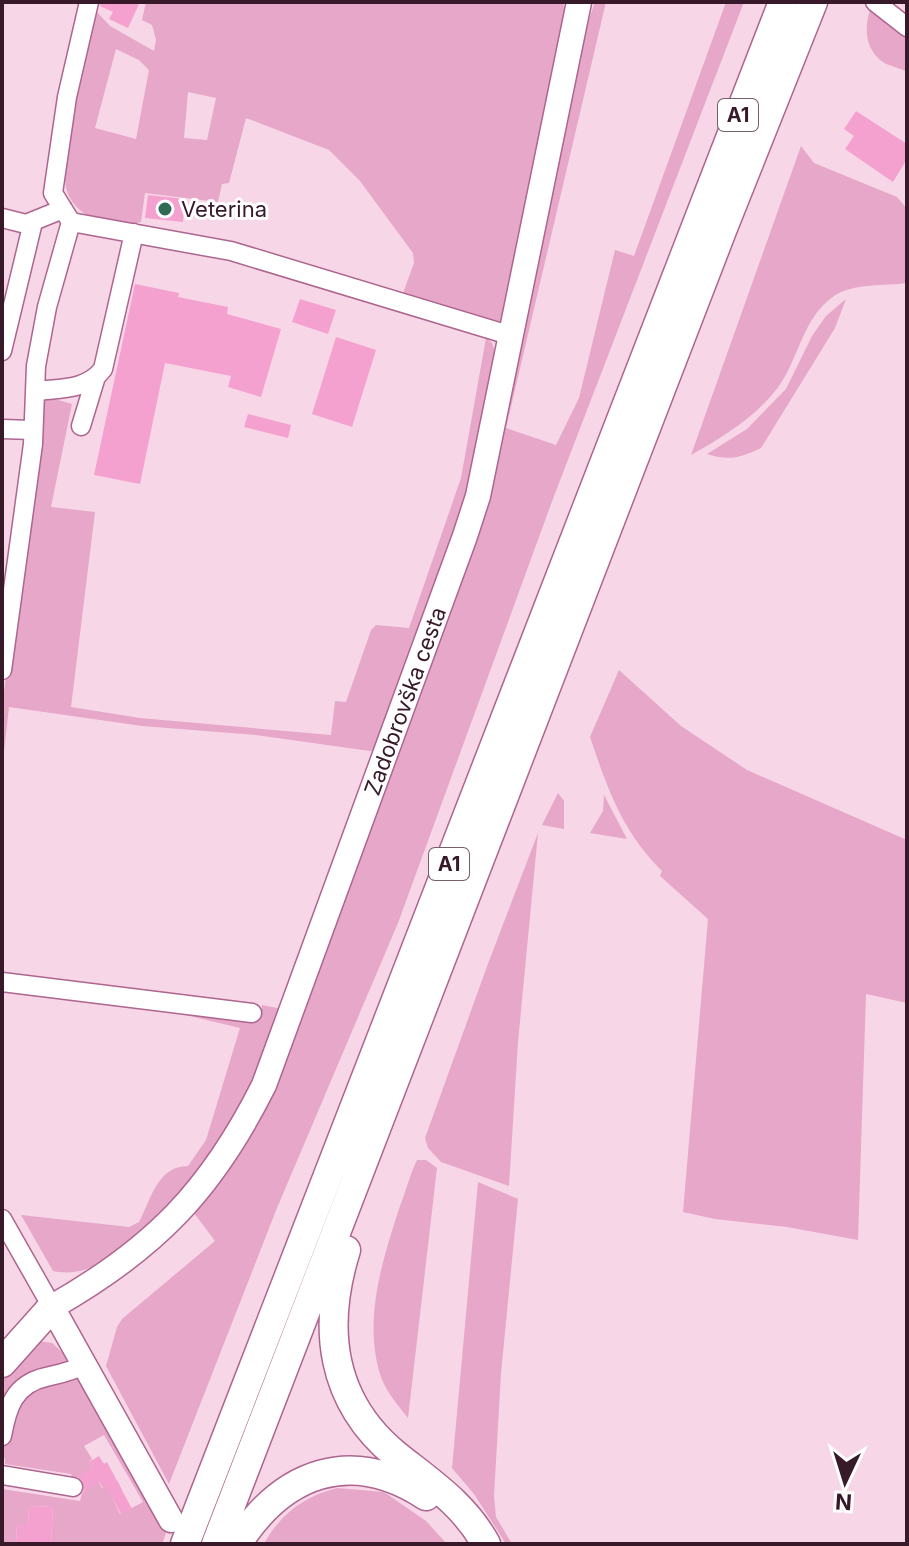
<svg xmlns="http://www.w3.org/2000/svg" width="909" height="1546" viewBox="0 0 909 1546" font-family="Inter,sans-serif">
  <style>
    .green { fill: #e6a7c9; fill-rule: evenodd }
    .building { fill: #f5a1d0 }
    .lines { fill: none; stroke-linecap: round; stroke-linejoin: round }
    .minor-casing { stroke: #ae658f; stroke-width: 21 }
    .major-casing { stroke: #ae658f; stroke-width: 27 }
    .highway-casing { stroke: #ae658f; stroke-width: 31 }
    .minor { stroke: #fff; stroke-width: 18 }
    .major { stroke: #fff; stroke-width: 24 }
    .highway { stroke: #fff; stroke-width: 28 }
    .poi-dot { fill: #306a54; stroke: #fff; stroke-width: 3 }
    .labels { text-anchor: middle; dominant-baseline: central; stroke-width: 6; stroke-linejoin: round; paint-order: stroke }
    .shield { fill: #fff; stroke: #735e6a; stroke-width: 2 }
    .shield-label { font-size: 20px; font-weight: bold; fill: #37192a }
    .poi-label { font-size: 22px; fill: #37192a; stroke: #fff; text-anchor: start }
    .street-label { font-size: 22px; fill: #37192a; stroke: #fff }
  </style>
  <rect width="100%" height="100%" fill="#f7d6e7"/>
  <!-- green -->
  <path class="green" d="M146,2H563L565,14L504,321L496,326L402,296L414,263L413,253L360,181L329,150L246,118L229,183L222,184L218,202L145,193L141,222C109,230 67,216 65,180L85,37L96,11L110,26L154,51L156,40L152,25L142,20ZM116,49L139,60L149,70L136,139L95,128ZM188,92L216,98L207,140L184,138Z
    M595,2H606L506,428L556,445L579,398L615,250L634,256L726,2H744L554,496L398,923L277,1208L169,1484L106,1366L117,1327L122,1319L215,1241L194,1213L242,1149L284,1063L531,294L588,22Z
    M870,10L907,38V72C900,68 889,66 883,62C865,49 864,29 870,10Z
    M801,146L814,163L897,197L907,209V283C885,286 853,283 834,296C803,317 799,358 779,386C757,416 723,437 691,455Z
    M846,299L835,328L761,448C740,458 729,461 707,454L747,429L786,389L812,336L826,316Z
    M486,338L492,343L496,354L471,485L377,752L256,735L142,726L9,707L2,770V708L41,395L72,404L51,507L95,512L71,707L140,718L331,735L335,701L346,702L371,630L376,625L409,628L461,478Z
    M619,670L681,726L747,770L907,840V1003L866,994L858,1240L787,1227L715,1219L683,1212L708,919L660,876L662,871C622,831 608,790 590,737Z
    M558,793L564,801V829L542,825Z
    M604,795L627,839L590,833L603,811Z
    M538,833L518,1042L509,1186L441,1162L428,1148L425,1138L489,961Z
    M262,1005L283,1009C265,1059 244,1109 215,1153C194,1185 163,1213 134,1237C109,1258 87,1278 53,1271L21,1215L129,1227L139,1222C151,1200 157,1166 188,1166L206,1140L240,1028L173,1012L259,1020Z
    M417,1160H426L437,1168L408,1418C396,1403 384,1389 379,1371C364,1316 383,1258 400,1206C406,1191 410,1174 417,1160Z
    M478,1182L518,1199L501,1373L494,1496L496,1517L512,1544H506L474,1494L452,1468Z
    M37,1341L52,1343L62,1352L166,1533L162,1544H51L53,1507L29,1506L28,1525H17L16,1544H2V1489L80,1501L82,1493L86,1490L78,1477L73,1480L71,1474L5,1464V1458H2V1374ZM104,1435L143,1502L120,1514L111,1495L122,1490L117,1480L102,1488L89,1462L92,1459L84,1446Z
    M337,1488L384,1492L426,1521L447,1544H264C280,1514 305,1496 337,1488Z"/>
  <!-- building -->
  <path class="building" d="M101,2H140L128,28L109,19L113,12L100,6Z
    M856,111L907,144V159L893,182L845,149L854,136L844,129Z
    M148,195L185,199L183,222L145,218Z
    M135,284L179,293L178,297L228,307L227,314L281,329L261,397L228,387L231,376L165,363L140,484L94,475Z
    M300,299L336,310L328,334L292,322Z
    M336,337L376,350L352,427L312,414Z
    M248,414L291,425L288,438L244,427Z
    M99,1456L104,1464L107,1462L132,1509L121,1514L106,1486L103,1488L99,1481L83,1492L84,1484L79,1477L92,1468L89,1462Z
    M29,1506L53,1507L51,1544H16L17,1524L28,1525Z"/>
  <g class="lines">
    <!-- minor casing -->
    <g class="minor-casing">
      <path id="minor" d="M89,2L67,97L53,193L71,222L231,251L512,336
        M875,2L907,27
        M2,218L26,224L63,209
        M2,351L33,222
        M37,391C62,388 87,390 103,369L134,233
        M81,426L95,380
        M2,429L33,430
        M2,670L33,444L36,366L47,307L71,222
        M2,982L252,1013
        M2,1219L52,1307
        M2,1436C7,1408 14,1384 46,1377C59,1374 71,1372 83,1365
        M2,1475L73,1487"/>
    </g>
    <!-- major casing -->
    <g class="major-casing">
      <path id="major" d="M171,1520L52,1307C154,1249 211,1191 264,1085L465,536L478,496L579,2"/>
    </g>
    <!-- highway casing -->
    <g class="highway-casing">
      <path id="highway" d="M346,1250C322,1327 330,1401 396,1455C431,1483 464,1504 486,1544
        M2,1363L52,1307
        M185,1544L783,2
        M216,1544L723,228L813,2
        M237,1544C283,1472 351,1447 426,1496"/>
    </g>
    <!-- minor -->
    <use href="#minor" class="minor"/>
    <!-- major -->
    <use href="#major" class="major"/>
    <!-- highway -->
    <use href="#highway" class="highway"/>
  </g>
  <!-- markers -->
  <circle class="poi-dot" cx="165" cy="209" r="8"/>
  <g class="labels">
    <!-- shield labels -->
    <g class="shield">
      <rect x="718" y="99" width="40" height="32" rx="6"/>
      <rect x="429" y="848" width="40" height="32" rx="6"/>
    </g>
    <g class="shield-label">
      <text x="738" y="115">A1</text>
      <text x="449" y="864">A1</text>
    </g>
    <!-- poi labels -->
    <g class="poi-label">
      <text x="181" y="209">Veterina</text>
    </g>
    <!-- street labels -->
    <g class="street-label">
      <text transform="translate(405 701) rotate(-70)">Zadobrovška cesta</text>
    </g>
  </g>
  <!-- border -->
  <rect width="909" height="1546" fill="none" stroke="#37192a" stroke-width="8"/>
  <!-- north arrow -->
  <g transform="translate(845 1482) rotate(184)" stroke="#ffffff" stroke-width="6" paint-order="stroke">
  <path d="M0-6L14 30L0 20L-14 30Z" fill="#37192a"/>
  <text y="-12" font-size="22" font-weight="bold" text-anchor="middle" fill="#37192a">N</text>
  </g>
</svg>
